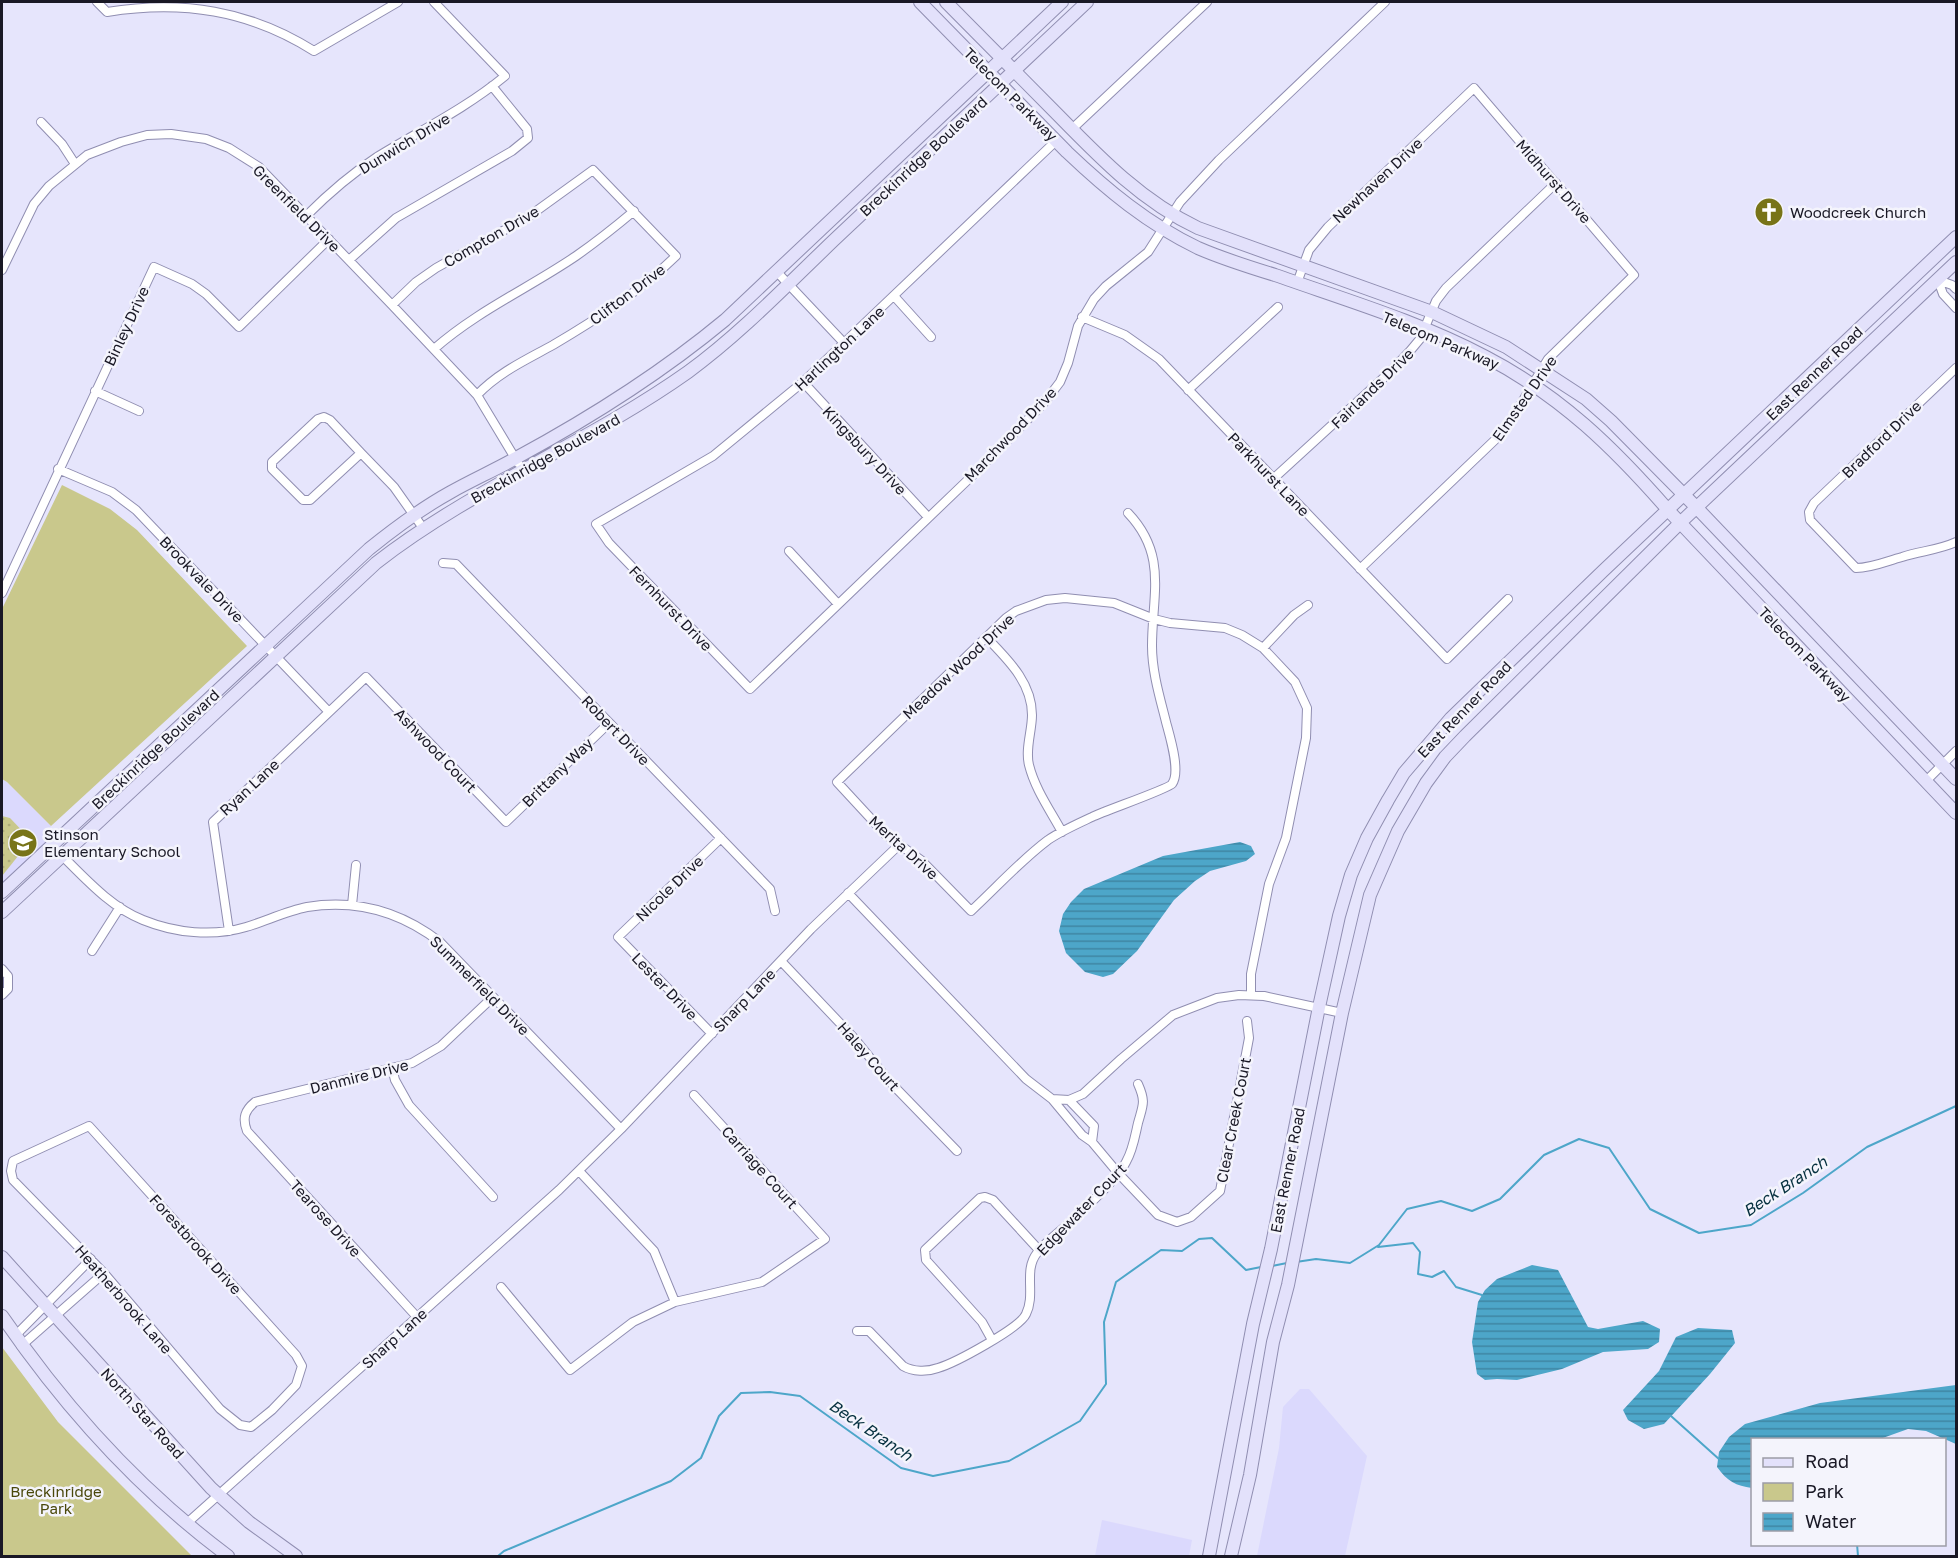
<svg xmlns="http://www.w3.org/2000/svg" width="1958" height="1558" viewBox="0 0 1958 1558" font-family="'Golos Text',sans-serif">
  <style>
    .built { fill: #dbd9fd }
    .grass { fill: url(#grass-dots) }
    .park { fill: #c9c88c }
    .water { fill: url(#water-rules) }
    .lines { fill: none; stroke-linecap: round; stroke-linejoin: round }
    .stream { stroke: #4da6c9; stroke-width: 2 }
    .street-casing { stroke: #908eb1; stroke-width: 10 }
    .secondary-casing { stroke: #908eb1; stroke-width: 14 }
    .street { stroke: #fff; stroke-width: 8 }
    .secondary { stroke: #e3e1fb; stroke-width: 12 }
    .labels { text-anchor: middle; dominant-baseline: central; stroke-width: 5; stroke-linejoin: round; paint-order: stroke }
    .street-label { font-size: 15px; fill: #191825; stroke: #f4f4fc }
    .poi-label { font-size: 15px; fill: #191825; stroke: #f4f4fc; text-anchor: start }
    .park-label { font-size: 15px; fill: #4a480b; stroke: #f4f4fc }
    .water-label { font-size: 16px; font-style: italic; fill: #06303f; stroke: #f4f4fc }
  </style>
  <defs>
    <pattern id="grass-dots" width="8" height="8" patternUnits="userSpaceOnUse" patternTransform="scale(1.5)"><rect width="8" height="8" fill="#c9c88c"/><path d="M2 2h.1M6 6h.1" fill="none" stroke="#acab79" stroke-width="1.8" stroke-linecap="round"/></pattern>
    <pattern id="water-rules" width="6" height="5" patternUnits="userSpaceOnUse" patternTransform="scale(1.5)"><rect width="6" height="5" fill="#4da6c9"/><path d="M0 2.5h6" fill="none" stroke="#3f86a3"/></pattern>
  </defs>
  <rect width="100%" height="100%" fill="#e6e5fc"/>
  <!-- built -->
  <path class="built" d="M2,779L7,782L51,826L39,861L2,896Z
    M1300,1389H1309L1367,1456L1345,1556H1257L1279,1448L1283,1407Z
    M1102,1520L1192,1540L1189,1556H1095Z"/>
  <!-- grass -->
  <path class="grass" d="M2,816L10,818L31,840L2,876Z"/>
  <!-- park -->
  <path class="park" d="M62,485L110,509L137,530L247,646L51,826L7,782L2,779V609Z
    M2,1347L58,1422L192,1556H2Z"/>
  <!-- water -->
  <path class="water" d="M1240,842L1251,846L1255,854L1246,861L1210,871L1195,881L1174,900L1137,951L1113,974L1103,977L1085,972L1066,953L1059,931L1063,914L1071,902L1084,889L1163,856Z
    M1532,1265L1558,1270L1588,1327L1598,1329L1643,1321L1660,1329L1659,1342L1648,1349L1603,1352L1562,1369L1517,1380L1497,1379L1485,1380L1477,1374L1472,1342L1478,1302L1482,1295L1485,1290L1497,1279Z
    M1698,1328L1732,1330L1735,1343L1710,1374L1664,1424L1644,1429L1628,1420L1623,1410L1659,1371L1676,1337Z
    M1956,1385V1444L1926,1431L1908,1429L1880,1439L1752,1440V1488C1736,1486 1727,1481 1717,1467L1719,1452L1729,1437L1745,1424L1820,1403Z"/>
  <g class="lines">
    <!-- stream -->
    <path class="stream" d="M1378,1247L1413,1243L1420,1252L1418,1274L1432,1277L1444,1271L1456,1287L1482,1295
      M1296,1262L1316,1259L1350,1263L1379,1245L1407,1209L1441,1201L1472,1211L1500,1199L1544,1155L1579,1139L1609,1148L1650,1209L1699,1233L1751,1225L1803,1193L1867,1147L1956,1106
      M1272,1266L1287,1263
      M1671,1416L1720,1460
      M1857,1544L1858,1556
      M498,1556L504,1551L671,1481L701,1458L719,1416L741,1393L770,1392L800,1396L901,1468L933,1476L1009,1461L1080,1421L1106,1384L1104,1322L1116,1282L1161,1250L1182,1251L1199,1239L1212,1238L1246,1270L1261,1267"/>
    <!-- street casing -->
    <g class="street-casing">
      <path id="street" d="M97,2L107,12C182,0 249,10 314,51L398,2
        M41,122L62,144L75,164
        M1072,129L1207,2
        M1057,140L803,382L713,456L596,524L609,543L750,689L974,474L1044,403L1060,382L1068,363L1078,326L1094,299L1106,286L1148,252L1180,202L1219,160L1385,2
        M306,216C328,194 351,174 377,157C421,130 465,109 505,76L434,2
        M349,260L396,218L512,151L528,138L527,129L492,86
        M2,270L34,204L49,186L87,155L121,142L147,135L171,134L206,139L229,148L259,167L392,305L477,395L518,463
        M777,272L844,343
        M1938,280L1943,294L1956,308
        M1938,280L1952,285L1956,289
        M1297,283L1309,250L1328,227L1474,88L1634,275L1548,359L1507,427L1498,437L1360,569
        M894,296L931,337
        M392,305L416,282L436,268L528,217L593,170L676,256C639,292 597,319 553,345C526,360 499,372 477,395
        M1082,317L1125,335L1159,359L1447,659L1508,599
        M434,349C477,311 529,288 576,256C596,242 615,227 634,211
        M1956,368L1814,503L1809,512L1810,520L1856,568C1872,568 1887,561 1902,557C1920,551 1939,550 1956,542
        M803,382L928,517
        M1188,390L1278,307
        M95,391L139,411
        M324,417L330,420L361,453L310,500H303L272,469V462L318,419Z
        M361,453L394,487L423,528
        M58,469L112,492L136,510L329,712
        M1273,479L1390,372L1410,351L1420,339L1436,301L1446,288L1556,183
        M1128,513C1168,555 1152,595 1152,646C1152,672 1160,698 1166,722C1170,737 1181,772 1172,784C1168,789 1104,811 1092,817C1077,824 1061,831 1048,840C1020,861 996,888 971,911L921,860L886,835L837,782L1006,618L1016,611L1046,600L1065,598L1114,603L1154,619L1170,623L1225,628L1242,635L1263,648L1295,682L1307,708L1306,738L1286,838L1269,884L1251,974V995
        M789,551L838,604
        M443,563L456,564L770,889L775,911
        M2,593L154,267L192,284L206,294L239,327L329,239
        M986,637C1007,659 1032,682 1032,715C1032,731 1025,749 1029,765C1035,789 1050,810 1062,832
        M1263,648L1294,615L1308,605
        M1926,781L1956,751
        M51,845C80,872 106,905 143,920C175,933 213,937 246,927C266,921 287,911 307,907C356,899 401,912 440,942L621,1129
        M848,893L1026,1079L1052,1099L1069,1100L1083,1094L1121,1059L1173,1015L1217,998L1239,995L1264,996L1342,1013
        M352,905L356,865
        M229,931L213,822L366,677L506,822L609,723
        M92,951L120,907
        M781,961L854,1038L888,1080L957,1151
        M2,969L8,976V989L2,995
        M712,1034L618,937L721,838
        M392,1068L395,1080L409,1105L493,1197
        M1052,1099L1082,1135L1092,1142L1118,1173L1158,1215L1177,1222L1191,1217L1220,1191L1249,1038L1247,1021
        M1069,1100L1094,1126L1092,1142
        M89,1126L296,1355L302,1366L296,1385L272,1410L251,1427L240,1425L220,1409L104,1273L13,1180L11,1171L13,1161Z
        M579,1171L654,1251L675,1302
        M501,1287L570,1370L633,1322L675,1302L762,1282L825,1239L694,1095
        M417,1317L247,1131C242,1118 245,1110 255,1102L412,1063L441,1046L493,997
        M857,1331H869L903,1366C913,1372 927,1372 938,1368C955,1363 1020,1328 1026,1314C1036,1294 1023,1271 1037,1253C1045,1242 1057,1234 1067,1225C1082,1212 1118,1178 1126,1162C1133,1150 1135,1136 1138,1123C1143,1105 1146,1102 1138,1084
        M15,1336L91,1259
        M992,1340L982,1322L926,1260L925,1250L980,1198L985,1197L993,1200L1039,1250
        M21,1346L104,1273
        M186,1524L559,1190L621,1129L811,929L899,845"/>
    </g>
    <!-- secondary casing -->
    <g class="secondary-casing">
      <path id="secondary" d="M920,2L1067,152C1107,190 1148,224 1198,248C1223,259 1249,267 1275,275C1346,300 1420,322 1486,357C1561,396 1614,448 1669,511L1956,813
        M946,2C984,40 1021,78 1059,116C1101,159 1143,202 1198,228L1432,312L1506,347L1586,399L1611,421L1697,508L1956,779
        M2,892L369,549C395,528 422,508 451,492C472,480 495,470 516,458C590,418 660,374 725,320L1062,2
        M2,912L376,563C472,488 588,443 688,372C740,334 787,285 834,240C919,161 1003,81 1087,2
        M2,1257L211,1488L249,1522L296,1556
        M2,1316C65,1408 138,1489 228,1556
        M1209,1556L1253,1324L1271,1249L1319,1007L1339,916L1351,875L1367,838L1388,800L1404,773L1451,718L1603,571L1956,237
        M1231,1556L1250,1475L1273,1342L1288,1285L1342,1013L1370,895L1398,831L1426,783L1445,757L1465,736L1680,523L1956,262"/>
    </g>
    <!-- street -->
    <use href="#street" class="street"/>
    <!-- secondary -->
    <use href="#secondary" class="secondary"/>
  </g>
  <!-- icons -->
  <defs>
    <g id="church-disc" transform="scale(1.5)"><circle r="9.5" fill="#787418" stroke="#f4f4fc"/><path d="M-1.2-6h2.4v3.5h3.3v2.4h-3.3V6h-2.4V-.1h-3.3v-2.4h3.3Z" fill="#fff"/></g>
    <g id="school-disc" transform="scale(1.5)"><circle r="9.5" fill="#787418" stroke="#f4f4fc"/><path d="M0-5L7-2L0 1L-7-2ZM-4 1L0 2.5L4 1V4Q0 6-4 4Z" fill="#fff"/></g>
  </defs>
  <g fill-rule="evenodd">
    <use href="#church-disc" x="1769" y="212"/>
    <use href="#school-disc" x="23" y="843"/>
  </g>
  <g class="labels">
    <!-- street labels -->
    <g class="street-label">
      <text transform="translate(1011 94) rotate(45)">Telecom Parkway</text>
      <text transform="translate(404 143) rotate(-31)">Dunwich Drive</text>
      <text transform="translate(923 156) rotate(-43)">Breckinridge Boulevard</text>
      <text transform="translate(1377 180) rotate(-43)">Newhaven Drive</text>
      <text transform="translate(1554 181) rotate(49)">Midhurst Drive</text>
      <text transform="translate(297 208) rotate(45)">Greenfield Drive</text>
      <text transform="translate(491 236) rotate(-30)">Compton Drive</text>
      <text transform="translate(627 294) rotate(-37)">Clifton Drive</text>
      <text transform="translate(126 326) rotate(-65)">Binley Drive</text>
      <text transform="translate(1441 340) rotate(23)">Telecom Parkway</text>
      <text transform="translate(839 348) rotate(-43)">Harlington Lane</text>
      <text transform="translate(1814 373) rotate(-44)">East Renner Road</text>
      <text transform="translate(1372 388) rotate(-44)">Fairlands Drive</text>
      <text transform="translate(1524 398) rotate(-55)">Elmsted Drive</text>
      <text transform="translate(1010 434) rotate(-46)">Marchwood Drive</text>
      <text transform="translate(1881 439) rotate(-44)">Bradford Drive</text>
      <text transform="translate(865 450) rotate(47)">Kingsbury Drive</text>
      <text transform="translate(545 458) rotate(-29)">Breckinridge Boulevard</text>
      <text transform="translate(1269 474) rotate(46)">Parkhurst Lane</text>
      <text transform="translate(202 579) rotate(46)">Brookvale Drive</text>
      <text transform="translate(671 608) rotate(46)">Fernhurst Drive</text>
      <text transform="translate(1805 654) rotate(46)">Telecom Parkway</text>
      <text transform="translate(958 666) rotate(-43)">Meadow Wood Drive</text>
      <text transform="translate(1464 709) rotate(-46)">East Renner Road</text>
      <text transform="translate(616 730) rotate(46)">Robert Drive</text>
      <text transform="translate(155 749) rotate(-43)">Breckinridge Boulevard</text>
      <text transform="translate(436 750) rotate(46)">Ashwood Court</text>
      <text transform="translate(557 772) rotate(-44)">Brittany Way</text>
      <text transform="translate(249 787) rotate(-43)">Ryan Lane</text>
      <text transform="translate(904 847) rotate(42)">Merita Drive</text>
      <text transform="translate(669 888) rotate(-44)">Nicole Drive</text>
      <text transform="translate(480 985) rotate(45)">Summerfield Drive</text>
      <text transform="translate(665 986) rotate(46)">Lester Drive</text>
      <text transform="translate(744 1000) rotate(-46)">Sharp Lane</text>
      <text transform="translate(869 1056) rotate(49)">Haley Court</text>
      <text transform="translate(359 1076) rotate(-14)">Danmire Drive</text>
      <text transform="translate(1233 1120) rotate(-79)">Clear Creek Court</text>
      <text transform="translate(760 1167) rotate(48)">Carriage Court</text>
      <text transform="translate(1287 1170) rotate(-79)">East Renner Road</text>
      <text transform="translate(1081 1209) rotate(-46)">Edgewater Court</text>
      <text transform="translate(326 1218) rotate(48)">Tearose Drive</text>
      <text transform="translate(196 1244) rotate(48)">Forestbrook Drive</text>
      <text transform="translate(124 1299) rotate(49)">Heatherbrook Lane</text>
      <text transform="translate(394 1338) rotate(-42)">Sharp Lane</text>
      <text transform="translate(143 1413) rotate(48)">North Star Road</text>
    </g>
    <!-- poi labels -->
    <g class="poi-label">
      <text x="1790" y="212">Woodcreek Church</text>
      <text x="44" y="834">Stinson<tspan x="44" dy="17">Elementary School</tspan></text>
    </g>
    <!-- park labels -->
    <g class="park-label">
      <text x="56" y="1491">Breckinridge<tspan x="56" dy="17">Park</tspan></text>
    </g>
    <!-- water labels -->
    <g class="water-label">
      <text transform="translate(1785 1186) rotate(-33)">Beck Branch</text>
      <text transform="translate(871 1430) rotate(34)">Beck Branch</text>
    </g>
  </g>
  <!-- border -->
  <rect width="1958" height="1558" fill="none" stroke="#191825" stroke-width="6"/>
  <!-- legend -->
  <rect x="1751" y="1438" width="195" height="108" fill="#f4f4fc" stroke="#9c9ca6" stroke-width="1.5"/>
  <rect x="1763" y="1458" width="30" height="9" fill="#e3e1fb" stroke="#9c9ca6" stroke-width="1.5"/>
  <text x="1805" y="1468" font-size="18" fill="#191825">Road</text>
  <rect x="1763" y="1483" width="30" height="18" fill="#c9c88c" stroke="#9c9ca6" stroke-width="1.5"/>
  <text x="1805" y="1498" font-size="18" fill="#191825">Park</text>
  <rect x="1763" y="1513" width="30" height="18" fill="url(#water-rules)" stroke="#9c9ca6" stroke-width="1.5"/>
  <text x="1805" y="1528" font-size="18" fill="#191825">Water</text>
</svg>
